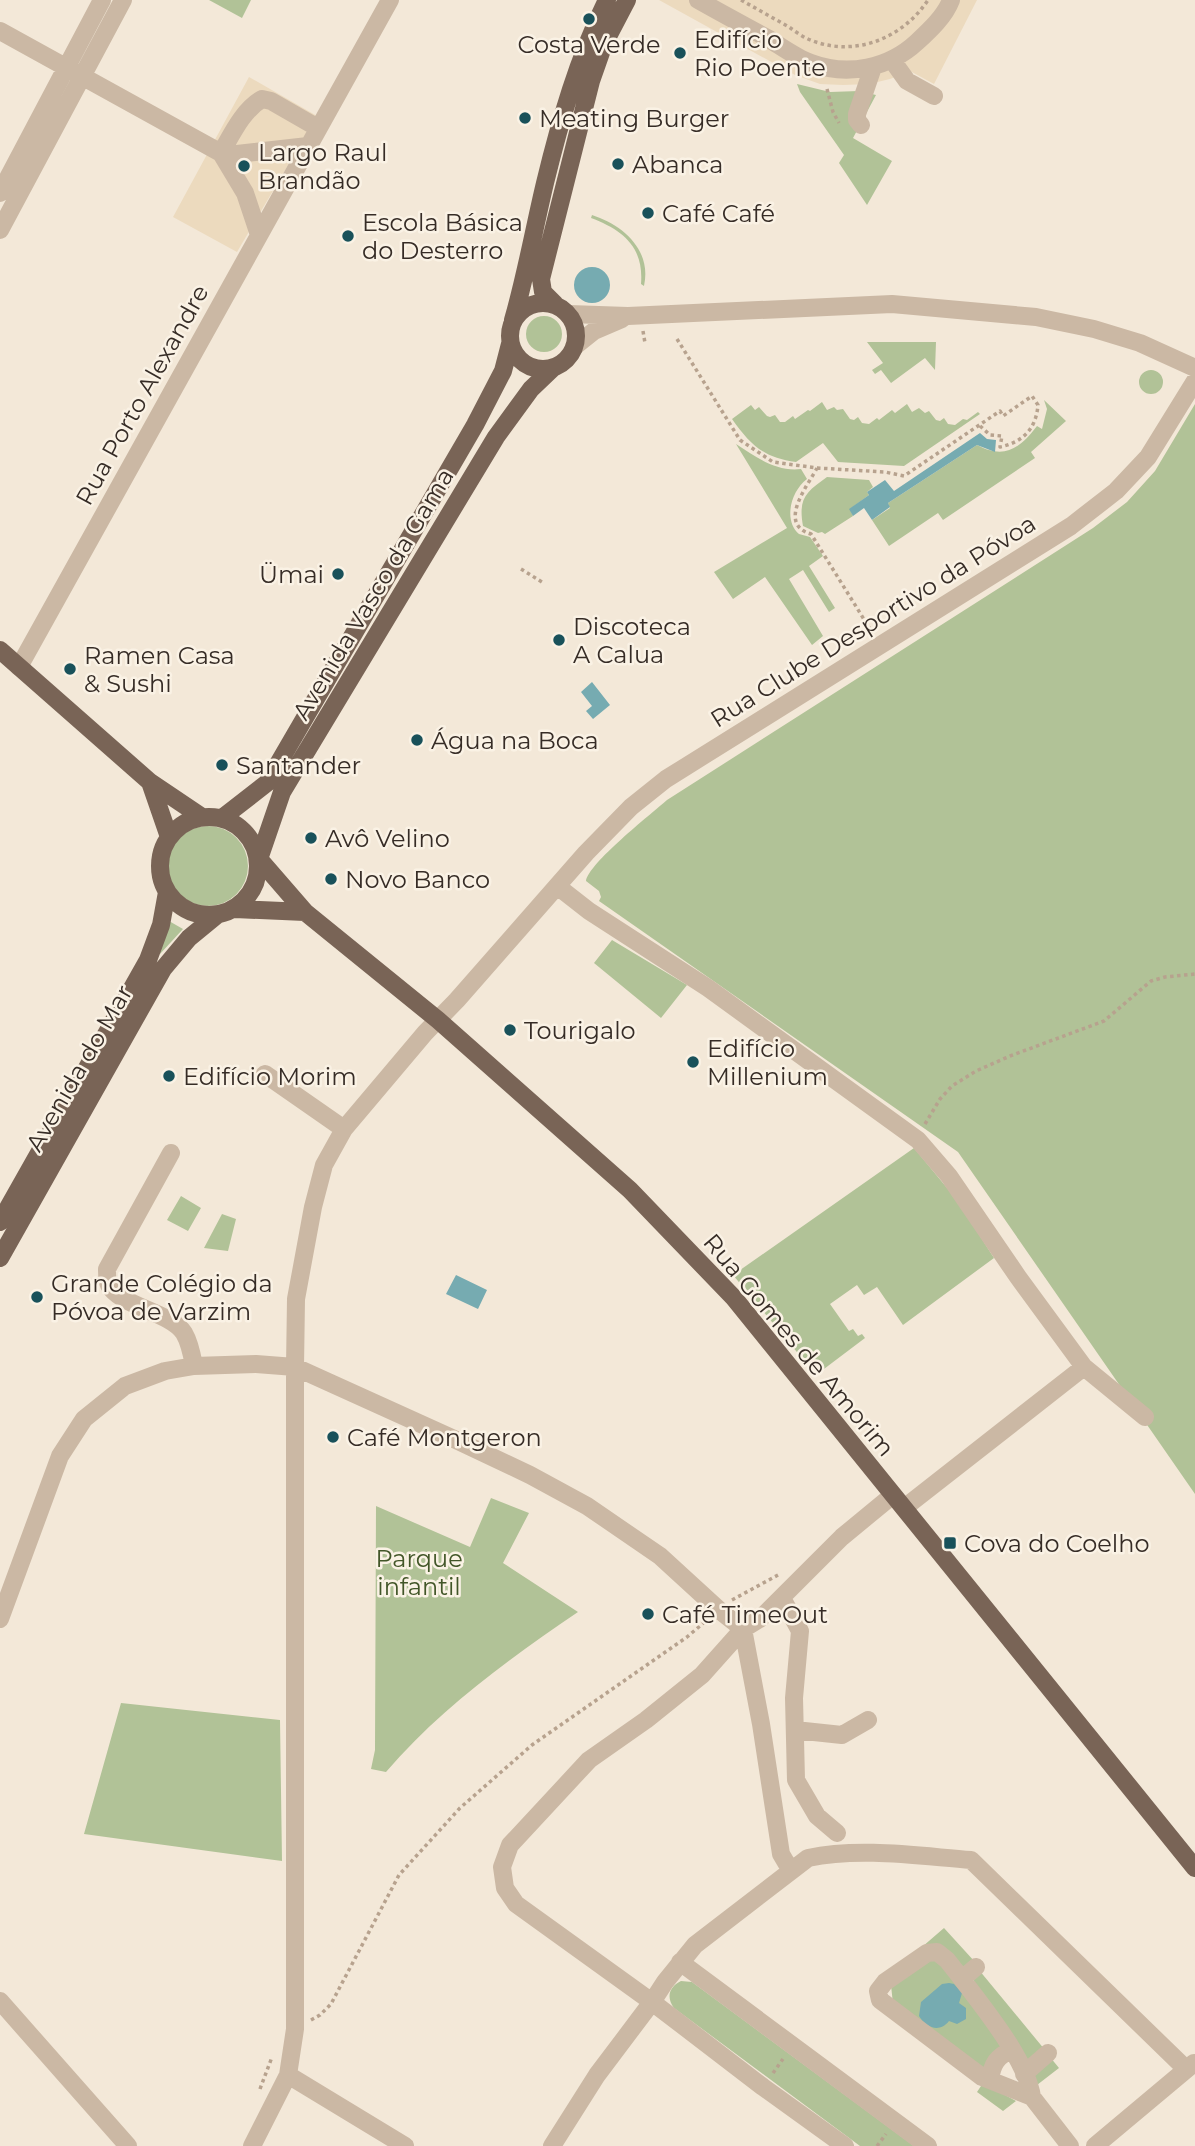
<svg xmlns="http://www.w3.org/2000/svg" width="1195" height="2146" viewBox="0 0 1195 2146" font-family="Montserrat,sans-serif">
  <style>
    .green { fill: #b1c297 }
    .plaza { fill: #ecdabe }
    .water { fill: #76abb1 }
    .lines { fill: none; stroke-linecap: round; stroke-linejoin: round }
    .path { stroke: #b7a28e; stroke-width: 3.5; stroke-dasharray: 3.5 3.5; stroke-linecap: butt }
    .minor { stroke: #cbb8a4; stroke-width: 18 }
    .major { stroke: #796456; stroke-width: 18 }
    .poi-dot { fill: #19515a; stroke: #faf2e5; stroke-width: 2.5 }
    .labels { text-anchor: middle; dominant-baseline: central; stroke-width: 5; stroke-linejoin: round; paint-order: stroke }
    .poi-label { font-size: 24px; fill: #362c26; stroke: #faf2e5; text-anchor: start }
    .street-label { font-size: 24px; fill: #362c26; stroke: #faf2e5 }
    .park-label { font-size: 24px; fill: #425628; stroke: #faf2e5 }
  </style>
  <rect width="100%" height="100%" fill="#f3e8d8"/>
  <!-- green -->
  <path class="green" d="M209,0H251L242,18Z
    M797,84L830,92L859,91L876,95L853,138L892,161L867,205L839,163L844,155L800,92Z
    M592,215C623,225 652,250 644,286L641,284C644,247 623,230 591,218Z
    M526 334a18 18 0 1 1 36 0a18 18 0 1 1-36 0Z
    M867,342H936L935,370L925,358L891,383L881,370L875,374L872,370L883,363Z
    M1139 382a12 12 0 1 1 24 0a12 12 0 1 1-24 0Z
    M1044,400L1066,421L1031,452L1035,458L943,520L938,513L889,546L872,520L890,508L888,503L977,445C1005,460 1020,448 1037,426L1042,429L1047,409Z
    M822,402L827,410L834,407L837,410L843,409L850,419L854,420L858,417L862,423L869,424L877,418L879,420L892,410L895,413L907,404L912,412L919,408L925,413L929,411L936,420L940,421L944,418L948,424L955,425L963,419L967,420L978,412L980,414L904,466L838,462L823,443L796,462C763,458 750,444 732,419L751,405L755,410L759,407L767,416L770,417L775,415L780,422H785L793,416L795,419L808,410L810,411Z
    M1195,404V1494L958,1152L599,901L601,897L599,891L586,881C589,863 650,815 667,800L1093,528L1127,502L1155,471Z
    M736,444C756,457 776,472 801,469L807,479C791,491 783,520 799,534L810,537L823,556L809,566L835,608L829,612L803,570L789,579L823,636L812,645L765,577L733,599L714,572L787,528Z
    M827,477L869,480L873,487L867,492L869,495L850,509L853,516L825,534L822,532L818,533L803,526C798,498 806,492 827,477Z
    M168 866a40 40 0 1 1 80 0a40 40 0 1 1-80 0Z
    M169,921L183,929L160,954L159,952Z
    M612,940L687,985L661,1018L594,963Z
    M914,1148L957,1200L994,1258L903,1325L877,1287L864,1295L857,1285L830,1304L849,1331L853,1329L858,1336L862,1334L865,1338L816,1375L733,1275Z
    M181,1196L201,1208L188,1231L167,1220Z
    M222,1214L236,1219L228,1251L204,1248Z
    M491,1498L529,1513L503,1563L578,1612C509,1659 440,1709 386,1772L371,1769L375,1750L376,1506L470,1547Z
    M121,1703L280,1720L282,1861L84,1834Z
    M944,1928L975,1962L965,1970L922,1947Z
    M931,1957L941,1962L1006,2048L984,2072L893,2004L891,1985Z
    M979,1970L1045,2050L1030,2060L1022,2057L973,1986L975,1973Z
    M681,1981L692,1982L914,2146H860L674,2008C666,1997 669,1987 681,1981Z
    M1050,2057L1059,2068L1037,2085L1034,2078L1035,2072Z
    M983,2083L1016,2101L1003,2111L977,2092Z"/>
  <!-- plaza -->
  <path class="plaza" d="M659,0H977L934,84L910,71L890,79L869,84L843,85L820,84L795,75Z
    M249,77L317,116L237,252L173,217Z"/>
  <!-- water -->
  <path class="water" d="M574 285a18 18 0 1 1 36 0a18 18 0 1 1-36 0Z
    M980,433L987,439L996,440L995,452L977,445L888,503L890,507L872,520L864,508L853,516L849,509L869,495L867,492L885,480L894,491Z
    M592,682L610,705L593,719L586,711L592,706L581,692Z
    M456,1275L487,1290L478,1309L446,1294Z
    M949,1983L954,1984L962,1993L959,2003L966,2008V2019L957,2024L949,2021C940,2033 926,2028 919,2016L921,2002L942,1984Z"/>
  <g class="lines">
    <!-- path -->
    <path class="path" d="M741,0C757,9 773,18 789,27C796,32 804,38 813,41C856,57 903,38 928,0
      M827,89L833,112L839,123
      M643,331L645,343
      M677,339L740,440L773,462L817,468C809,484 776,524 811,534L870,629
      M817,468L885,472L904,476L1000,411L1003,416L1032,396L1038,405C1036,429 1023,442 1000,447L1002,436L990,435L979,425
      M521,569L542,582
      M925,1124L940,1099L952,1086L976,1071L1010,1056L1104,1021L1151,981L1165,977L1195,974
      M732,1600L778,1575
      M311,2020L320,2015L331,2004L399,1875L460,1808L532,1745L687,1637L707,1620
      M773,2073L783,2059
      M260,2089L272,2057
      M877,2146L886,2134"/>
    <!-- minor -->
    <path class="minor" d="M698,0C721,13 745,26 769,39C782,47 797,58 811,63C848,77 889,68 917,42C930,30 945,16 951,0
      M0,31L221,153C232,134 243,110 262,99L271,101L318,128
      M892,60L907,81L934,96
      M861,125L857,120V114L873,67
      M0,193L102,0
      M0,230L123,0
      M259,235L245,193L221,153L237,154L308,146
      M569,314L628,316L892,304L1036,317L1094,329L1140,343L1195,368
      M574,347L594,331L622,319
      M19,667L390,0
      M557,886L589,911L708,988L918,1140L949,1176L1018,1277L1084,1367L1145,1417
      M265,1074L344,1129
      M171,1153L107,1269C107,1274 107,1281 109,1285C119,1306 171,1312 184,1333C190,1343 192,1355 194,1366
      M904,1508L1084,1367
      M782,1598L800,1631L794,1698L796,1780L817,1816L837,1833
      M0,1619L60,1456L84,1419L125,1386L165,1371L194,1366L256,1364L295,1367L296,1299L313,1207L324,1165L344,1129L425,1033L457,1000L586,853L631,807L666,779L1071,526L1116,491L1148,457L1195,381
      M795,1730L842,1735L868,1720
      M680,1962L928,2146
      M976,1967L962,1979L947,1960L937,1952L927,1953L885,1982L878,1991L880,2000L982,2077L1032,2097L1070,2146
      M962,1979C985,2010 1026,2059 1032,2097
      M0,2001L128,2146
      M1024,2074L1048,2053
      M288,2075L405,2146
      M990,2080C992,2064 997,2056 1012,2050
      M252,2146L288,2075L295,2029V1367L454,1439L530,1475L587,1506L660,1556L719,1610L743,1629L761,1724L781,1854L791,1871
      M552,2146L597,2075L652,2002L516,1904L505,1888L502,1867L510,1845L589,1760L646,1720L702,1675L743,1629L761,1618L842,1537L893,1495
      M845,2146L763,2087L652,2002L665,1982L695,1945L808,1858C860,1847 918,1856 971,1860L1186,2069
      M1095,2146L1194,2063"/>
    <!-- major -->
    <path class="major" d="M510 336a33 33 0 1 1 66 0a33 33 0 1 1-66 0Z
      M555,304L543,292L541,279L591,81L604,44L627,0
      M513,320C526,275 534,229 545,183C560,121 578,58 607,0
      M0,650L150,782L202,817
      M150,782L169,837
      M160 866a49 49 0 1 1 98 0a49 49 0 1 1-98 0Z
      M222,818L267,783L475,425L503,371L510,344
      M259,859L305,912L438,1020L630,1190L734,1298L1195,1868
      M259,859L282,792L496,437L531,389L553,368
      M235,909L305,912
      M0,1222L148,960L161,925L167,892
      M0,1258L163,969L189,938L217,915"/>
  </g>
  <!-- markers -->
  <g class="poi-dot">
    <circle cx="589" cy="19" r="7"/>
    <circle cx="680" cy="53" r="7"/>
    <circle cx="525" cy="118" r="7"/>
    <circle cx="618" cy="164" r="7"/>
    <circle cx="244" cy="166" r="7"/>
    <circle cx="648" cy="213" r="7"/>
    <circle cx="348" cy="236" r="7"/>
    <circle cx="338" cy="574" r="7"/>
    <circle cx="559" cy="640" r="7"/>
    <circle cx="70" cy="669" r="7"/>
    <circle cx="417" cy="740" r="7"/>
    <circle cx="222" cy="765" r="7"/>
    <circle cx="311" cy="838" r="7"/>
    <circle cx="331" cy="879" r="7"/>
    <circle cx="510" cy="1030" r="7"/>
    <circle cx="693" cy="1062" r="7"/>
    <circle cx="169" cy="1076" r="7"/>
    <circle cx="37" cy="1297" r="7"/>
    <circle cx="333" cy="1437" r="7"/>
    <rect x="943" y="1536" width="14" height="14" rx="3.5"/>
    <circle cx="648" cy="1614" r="7"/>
  </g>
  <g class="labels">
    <!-- poi labels -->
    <g class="poi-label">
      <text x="694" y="39">Edifício<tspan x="694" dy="28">Rio Poente</tspan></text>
      <text x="589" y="44" text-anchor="middle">Costa Verde</text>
      <text x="539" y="118">Meating Burger</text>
      <text x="258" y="152">Largo Raul<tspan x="258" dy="28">Brandão</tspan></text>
      <text x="632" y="164">Abanca</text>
      <text x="662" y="213">Café Café</text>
      <text x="362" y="222">Escola Básica<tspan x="362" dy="28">do Desterro</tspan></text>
      <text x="324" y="574" text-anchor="end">Ümai</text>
      <text x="573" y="626">Discoteca<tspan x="573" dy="28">A Calua</tspan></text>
      <text x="84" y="655">Ramen Casa<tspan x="84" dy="28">&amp; Sushi</tspan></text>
      <text x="431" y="740">Água na Boca</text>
      <text x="236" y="765">Santander</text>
      <text x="325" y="838">Avô Velino</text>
      <text x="345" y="879">Novo Banco</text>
      <text x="524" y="1030">Tourigalo</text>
      <text x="707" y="1048">Edifício<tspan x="707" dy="28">Millenium</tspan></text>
      <text x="183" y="1076">Edifício Morim</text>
      <text x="51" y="1283">Grande Colégio da<tspan x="51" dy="28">Póvoa de Varzim</tspan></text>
      <text x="347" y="1437">Café Montgeron</text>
      <text x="964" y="1543">Cova do Coelho</text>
      <text x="662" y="1614">Café TimeOut</text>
    </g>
    <!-- street labels -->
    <g class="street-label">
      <text transform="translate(142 395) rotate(-61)">Rua Porto Alexandre</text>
      <text transform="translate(373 594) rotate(-59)">Avenida Vasco da Gama</text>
      <text transform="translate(873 621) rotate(-32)">Rua Clube Desportivo da Póvoa</text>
      <text transform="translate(79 1068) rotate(-60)">Avenida do Mar</text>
      <text transform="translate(799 1345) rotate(50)">Rua Gomes de Amorim</text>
    </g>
    <!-- park labels -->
    <g class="park-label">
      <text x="419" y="1558">Parque<tspan x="419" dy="28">infantil</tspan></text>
    </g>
  </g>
</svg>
